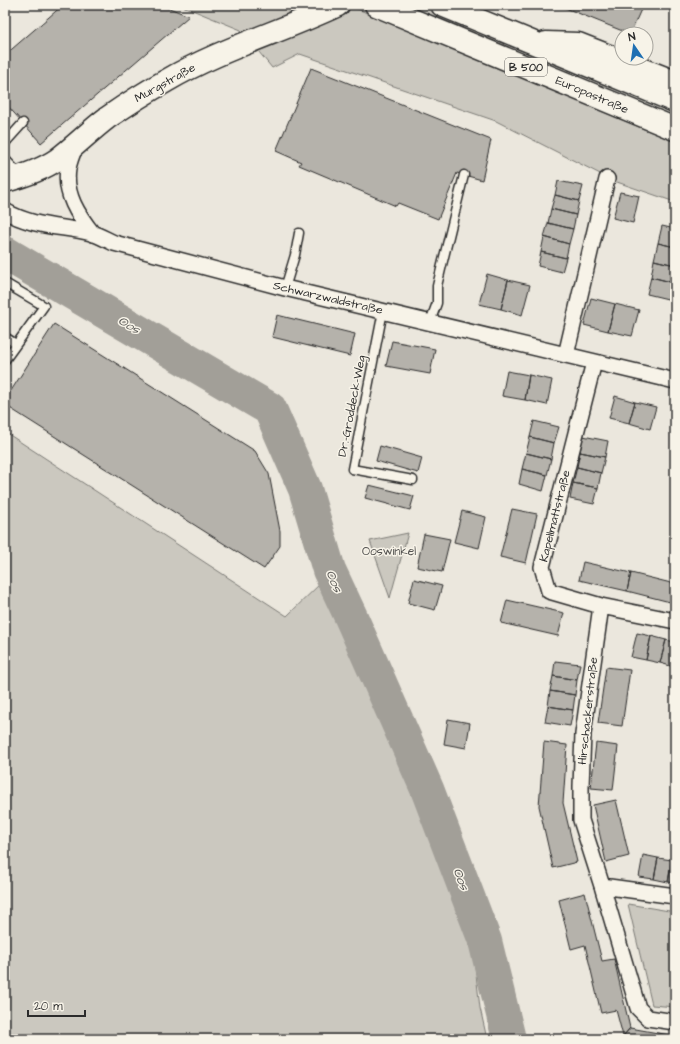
<svg xmlns="http://www.w3.org/2000/svg" width="680" height="1044" viewBox="0 0 680 1044" font-family="'Architects Daughter',sans-serif">
  <style>
    .green { fill: #cbc8bf; stroke: #7b7a75 }
    .lines { fill: none; stroke-linecap: round; stroke-linejoin: round }
    .river { stroke: #a29f98; stroke-width: 34 }
    .building { fill: #b5b2ab; stroke: #2b2b2b }
    .lane-casing { stroke: #2b2b2b; stroke-width: 11 }
    .street-casing { stroke: #2b2b2b; stroke-width: 18 }
    .secondary-casing { stroke: #2b2b2b; stroke-width: 25 }
    .primary-casing { stroke: #2b2b2b; stroke-width: 25 }
    .lane { stroke: #f7f3e8; stroke-width: 8 }
    .street { stroke: #f7f3e8; stroke-width: 15 }
    .secondary { stroke: #f7f3e8; stroke-width: 22 }
    .primary { stroke: #f7f3e8; stroke-width: 22 }
    .labels { text-anchor: middle; dominant-baseline: central; stroke-width: 3; stroke-linejoin: round; paint-order: stroke }
    .shield { fill: #f7f3e8; stroke: #686764; stroke-width: 1 }
    .shield-label { font-size: 11px; font-weight: bold; fill: #2b2b2b }
    .street-label { font-size: 12px; fill: #2b2b2b; stroke: #f7f3e8 }
    .park-label { font-size: 12px; fill: #535250; stroke: #f7f3e8 }
    .water-label { font-size: 13px; font-style: italic; fill: #555451; stroke: #f7f3e8 }
  </style>
  <rect width="100%" height="100%" fill="#ebe7dd"/>
  <filter id="ink" filterUnits="userSpaceOnUse"><feTurbulence type="fractalNoise" baseFrequency=".025" numOctaves="2"/><feDisplacementMap in="SourceGraphic" scale="8" xChannelSelector="R" yChannelSelector="G"/><feConvolveMatrix kernelMatrix="1 2 1 2 8 2 1 2 1" color-interpolation-filters="sRGB"/></filter>
  <g filter="url(#ink)">
    <!-- green -->
    <path class="green" d="M180,5H348L675,142V202L614,181L496,121L300,54L272,68L241,30Z
      M399,5H419L464,24L461,31Z
      M541,58H545L675,113V120L540,63Z
      M5,432L287,616L325,579L440,839L472,940L480,1008L487,1039H5Z
      M408,533L390,598L370,541Z
      M628,904L675,912V1007L652,1005Z"/>
    <g class="lines">
      <!-- river -->
      <path class="river" d="M5,253L270,409L305,489L329,570L351,617L427,789L485,941L509,1039"/>
    </g>
    <!-- building -->
    <path class="building" d="M63,5H162L189,16L41,143L5,103V55Z
      M558,5H643L630,34Z
      M311,68L491,140L482,180L457,173L438,219L398,203L396,206L299,165L301,162L276,151Z
      M558,181L583,186L579,201L555,195Z
      M620,192L639,196L633,223L613,218Z
      M555,195L579,201L576,215L551,209Z
      M551,209L576,215L573,229L548,223Z
      M548,223L573,229L569,244L544,237Z
      M662,226L675,229V247L658,243Z
      M544,237L569,244L566,258L541,252Z
      M658,243L675,247V265L654,260Z
      M541,252L566,258L562,272L538,266Z
      M654,260L675,265V283L651,277Z
      M487,274L508,280L501,309L479,304Z
      M651,277L675,283L672,300L647,294Z
      M508,280L530,285L522,315L501,309Z
      M591,298L615,304L608,331L584,325Z
      M615,304L639,310L632,336L608,331Z
      M277,315L355,334L350,356L272,337Z
      M54,324L255,451L269,474L280,531V546L264,569L5,405V400Z
      M392,341L435,349L430,374L386,366Z
      M507,371L529,375L525,400L502,396Z
      M529,375L552,380L547,405L525,400Z
      M615,396L635,402L629,423L609,418Z
      M635,402L656,407L650,429L629,423Z
      M534,421L559,427L554,443L530,437Z
      M583,436L608,441L605,457L580,452Z
      M530,437L554,443L551,459L526,453Z
      M380,446L422,458L418,473L376,461Z
      M580,452L605,457L601,473L577,467Z
      M526,453L551,459L547,475L522,469Z
      M577,467L601,473L598,488L573,483Z
      M522,469L547,475L543,491L519,484Z
      M573,483L598,488L594,504L570,499Z
      M369,485L414,496L410,510L365,498Z
      M512,509L537,514L526,563L500,557Z
      M462,511L486,517L479,548L454,542Z
      M424,534L450,539L442,572L417,567Z
      M583,562L631,573L627,591L579,580Z
      M631,573L675,584L674,603L627,591Z
      M414,579L442,586L435,610L408,603Z
      M507,600L564,613L558,636L501,623Z
      M637,633L651,636L646,660L631,657Z
      M651,636L666,640L660,663L646,660Z
      M666,640L675,642L674,667L660,663Z
      M555,661L580,664L577,680L553,676Z
      M606,667L630,670L622,726L598,723Z
      M553,676L577,680L575,695L550,691Z
      M550,691L575,695L573,710L548,706Z
      M548,706L573,710L570,726L545,722Z
      M448,719L470,723L466,748L444,744Z
      M544,742L567,745L563,803L577,862L553,868L539,806Z
      M596,743L618,746L613,790L591,788Z
      M616,800L629,856L606,862L593,805Z
      M643,855L658,858L654,879L639,877Z
      M658,858L672,860L668,882L654,879Z
      M672,860L675,861V883L668,882Z
      M585,893L602,961L614,959L630,1028L623,1036L616,1010L601,1013L585,945L571,949L559,900Z
      M630,1028L675,1036V1039H621Z"/>
    <g class="lines">
      <!-- lane casing -->
      <g class="lane-casing">
        <path id="lane" d="M5,143L23,123
          M5,159L20,175
          M5,283L44,306L5,360
          M285,288L295,255L299,233
          M383,311L352,469L413,480
          M430,322L437,303V286L442,265L464,175
          M5,337L16,344"/>
      </g>
      <!-- street casing -->
      <g class="street-casing">
        <path id="street" d="M76,145C73,152 69,161 68,169C64,194 78,215 93,234
          M5,211C32,227 62,226 91,233C99,235 107,240 114,243L285,288L675,381
          M566,355L607,179
          M594,362L542,567L549,591L601,606L675,621
          M601,606L583,734L581,786V820L602,886L638,1008L648,1018L675,1022
          M602,886L675,896"/>
      </g>
      <!-- secondary casing -->
      <g class="secondary-casing">
        <path id="secondary" d="M5,181C24,176 42,170 58,159C75,146 90,131 107,118C126,105 146,92 166,81C220,49 281,32 338,5"/>
      </g>
      <!-- primary casing -->
      <g class="primary-casing">
        <path id="primary" d="M376,5L675,129
          M442,5L675,101
          M546,43L578,44L675,82"/>
      </g>
      <!-- lane -->
      <use href="#lane" class="lane"/>
      <!-- street -->
      <use href="#street" class="street"/>
      <!-- secondary -->
      <use href="#secondary" class="secondary"/>
      <!-- primary -->
      <use href="#primary" class="primary"/>
    </g>
  </g>
  <g class="labels">
    <!-- shield labels -->
    <rect class="shield" x="505" y="58" width="42" height="18" rx="3"/>
    <g class="shield-label">
      <text x="526" y="67">B 500</text>
    </g>
    <!-- street labels -->
    <g class="street-label">
      <text transform="translate(165 83) rotate(-29)">Murgstraße</text>
      <text transform="translate(592 95) rotate(23)">Europastraße</text>
      <text transform="translate(328 298) rotate(13)">Schwarzwaldstraße</text>
      <text transform="translate(352 406) rotate(-79)">Dr.-Groddeck-Weg</text>
      <text transform="translate(555 516) rotate(-76)">Kapellmattstraße</text>
      <text transform="translate(588 711) rotate(-84)">Hirschackerstraße</text>
    </g>
    <!-- park labels -->
    <g class="park-label">
      <text x="389" y="551">Ooswinkel</text>
    </g>
    <!-- water labels -->
    <g class="water-label">
      <text transform="translate(129 325) rotate(30)">Oos</text>
      <text transform="translate(334 581) rotate(67)">Oos</text>
      <text transform="translate(461 879) rotate(69)">Oos</text>
    </g>
  </g>
  <!-- margin -->
  <rect width="680" height="1044" fill="none" stroke="#f7f3e8" stroke-width="20"/>
  <rect x="10" y="10" width="660" height="1024" fill="none" stroke="#2b2b2b" stroke-width="1.5" filter="url(#ink)"/>
  <!-- north arrow -->
  <g transform="translate(634 46) rotate(347)"><circle r="19" fill="#f7f3e8" stroke="#a5a39c"/>
  <path d="M0-3L7 15L0 10L-7 15Z" fill="#1f6fb2"/>
  <text y="-6" font-size="11" font-weight="bold" text-anchor="middle" fill="#2b2b2b">N</text>
  </g>
  <!-- scale -->
  <path d="M28 1010v6h57v-6" fill="none" stroke="#2b2b2b" stroke-width="2"/>
  <text x="34" y="1010" font-size="12" fill="#2b2b2b" stroke="#f7f3e8" stroke-width="3" paint-order="stroke">20 m</text>
</svg>
